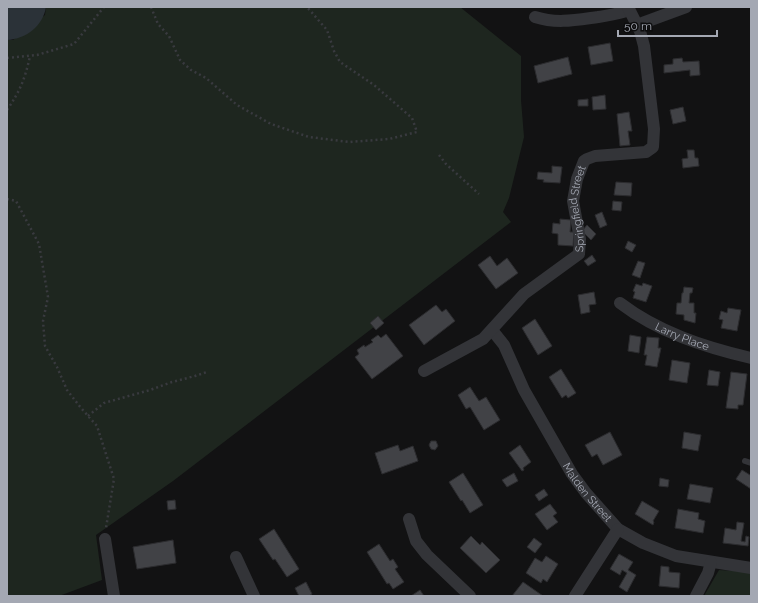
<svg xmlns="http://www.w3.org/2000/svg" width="758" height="603" viewBox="0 0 758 603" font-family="Raleway,sans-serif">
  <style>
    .green { fill: #1e261f }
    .water { fill: #2b3238 }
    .building { fill: #414246; stroke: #2c2c2f }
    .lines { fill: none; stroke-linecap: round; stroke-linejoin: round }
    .path { stroke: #393a3f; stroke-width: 2.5; stroke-dasharray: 2 3; stroke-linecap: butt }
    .service { stroke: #333438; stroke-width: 6 }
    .minor { stroke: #333438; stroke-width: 12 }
    .labels { text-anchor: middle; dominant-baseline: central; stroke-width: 3; stroke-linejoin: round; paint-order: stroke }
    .street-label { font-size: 11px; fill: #a4a8b3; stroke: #0d0d0e }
  </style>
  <rect width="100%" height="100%" fill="#121213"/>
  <!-- green -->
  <path class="green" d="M46,7H460L521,56V100L524,137L509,198L503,212L511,222L173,481L96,535L102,580L59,596H7V40H13L45,15Z
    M719,570L750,572L751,570V596H704Z"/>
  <!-- water -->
  <path class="water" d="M7,7H46C43,26 26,39 7,40Z"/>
  <!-- building -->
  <path class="building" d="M610,43L613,61L591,65L588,47Z
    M568,57L572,74L538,83L534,66Z
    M682,58L683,62L699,61L700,75L690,76V70L664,73V65L673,64V59Z
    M605,95L606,109L593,110L592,97Z
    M588,99V106H578V100Z
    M683,107L686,121L673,124L670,110Z
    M629,112L632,131H628L630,145L620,146L617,114Z
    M687,150H694L695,158H698L699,166L683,168L682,159L688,158Z
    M552,166L562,167L560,183L543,182L544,180L537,179L538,172L552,173Z
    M616,182L632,183L631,196L614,195Z
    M613,201L622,202L621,211L612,210Z
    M602,212L607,225L600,228L595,215Z
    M560,219L571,220L570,232H574L573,246L558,245V234L552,233L553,223L560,224Z
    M587,225L596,234L591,240L582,231Z
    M628,241L636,245L632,252L625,248Z
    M592,255L596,261L588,266L584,261Z
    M490,256L497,266L507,258L518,273L496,289L478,265Z
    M638,261L645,263L640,278L632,275Z
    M643,283L652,286L646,302L633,298L635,292L633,291L636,284L642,286Z
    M684,287L693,288L692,293H690L689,303H694V313H696L695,323L684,320V315L676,314L677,303H681L682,293H683Z
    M594,292L596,304L589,305L590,312L581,314L578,295Z
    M436,305L442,312L446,309L455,321L424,345L409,325Z
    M728,308L741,310L737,331L721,328L723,320L719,319L721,311L727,313Z
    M378,316L384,323L376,330L370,323Z
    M535,319L552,346L538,355L522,328Z
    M386,334L403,356L372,379L355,357L359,354L357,350L364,345L365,347L373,342L371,340L378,335L381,338Z
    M630,335L641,337L639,353L628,351Z
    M647,337L659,338L658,348H661L657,367L645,365L647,355H644Z
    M672,360L690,363L687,383L669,380Z
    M561,369L576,393L568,398L566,395L562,398L549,377Z
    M709,370L720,372L718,386L707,385Z
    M731,372L747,374L743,405H738V409L726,408Z
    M470,387L479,401L486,397L500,420L484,430L470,407L466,409L458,395Z
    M610,432L622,455L603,465L597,454L592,457L585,445Z
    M684,432L701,435L698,451L682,448Z
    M431,441H436L438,446L435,450L431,449L429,445Z
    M398,445L400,451L413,446L418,461L382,474L375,453Z
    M520,445L531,462L523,468L524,470L522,471L509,453Z
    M742,470L750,475L751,473V489L736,479Z
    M463,473L483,505L470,513L462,500L461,501L449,482Z
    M514,473L518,481L507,487L502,480Z
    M660,478L669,480L668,487L659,486Z
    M690,484L713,488L710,503L687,499Z
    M544,489L548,495L539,501L535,495Z
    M175,500L176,509L168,510L167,501Z
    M642,501L659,511L653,521L654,522L653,525L635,514Z
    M550,504L557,513L553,516L558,522L547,530L535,514Z
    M678,509L699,513L698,519L705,521L703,533L675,528Z
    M737,522L744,523L741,541L745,542L746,536L749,537L748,546L723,543L725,528L736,530Z
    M274,529L299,569L287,577L275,559L273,560L259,539Z
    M471,536L480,545L482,542L500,560L486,573L460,548Z
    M534,538L542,544L535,553L527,547Z
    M173,540L176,563L137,569L133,547Z
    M379,544L390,561L393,559L398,567L395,569L404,582L393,589L389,583L387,584L367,552Z
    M619,554L633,562L628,570L636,575L627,592L619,587L627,573L622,570L620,575L610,569Z
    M546,556L558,564L547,582L543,579L541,583L526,573L535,558L542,562Z
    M661,566L669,567V572L680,573L679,588L659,586Z
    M306,582L312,594L309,596H299L295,588Z
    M523,582L543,596H512Z
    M420,590L424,596H411Z"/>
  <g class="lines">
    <!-- path -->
    <path class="path" d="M151,7L158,24L169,36L180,60L191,70L206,78L237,105L271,124L309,137L349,142L389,139L417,132L412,118L374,85L340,62L334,51L327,30L307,7
      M7,58L37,55L74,44L104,7
      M7,110C20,91 25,79 30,56
      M439,155L446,164L479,194
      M7,199L16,201L39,244L48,297L43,321L45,346L57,367L67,390L81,408L97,426L114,479L106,528
      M88,416L104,403L150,390L172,382L195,376L207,372"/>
    <!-- service -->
    <path class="service" d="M745,461L751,463"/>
    <!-- minor -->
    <g class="minor">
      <path d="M535,17C557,24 576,20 598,17C609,15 619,14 629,10"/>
      <path d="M637,25L686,7"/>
      <path id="s1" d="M620,303C658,332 704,347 751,358"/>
      <path id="s2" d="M492,330L504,345L524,390L572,474L586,493L618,529L643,543L676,556L751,568"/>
      <path id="s3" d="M424,371L483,339L524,294L579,254L580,239L573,201L577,179L584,161L587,159L595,156L646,152L653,147L654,129L644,46L640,31L628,7"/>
      <path d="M409,519L416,541L427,555L470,596"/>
      <path d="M105,539L114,596"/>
      <path d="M236,557L254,596"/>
      <path d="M575,596L618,529"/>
      <path d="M696,596L708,573L711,562"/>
    </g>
  </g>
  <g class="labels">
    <!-- street labels -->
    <g class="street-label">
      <text stroke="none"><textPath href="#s3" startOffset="242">Springfield Street</textPath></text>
      <text stroke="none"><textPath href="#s1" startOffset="71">Larry Place</textPath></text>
      <text stroke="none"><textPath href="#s2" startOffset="189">Malden Street</textPath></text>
    </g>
  </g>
  <!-- border -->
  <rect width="758" height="603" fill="none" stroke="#a4a8b3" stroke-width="16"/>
  <!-- scale -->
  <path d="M618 30v6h99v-6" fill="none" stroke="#a4a8b3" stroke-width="2"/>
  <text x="624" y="30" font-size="12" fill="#a4a8b3" stroke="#0d0d0e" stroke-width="3" paint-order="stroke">50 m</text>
</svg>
